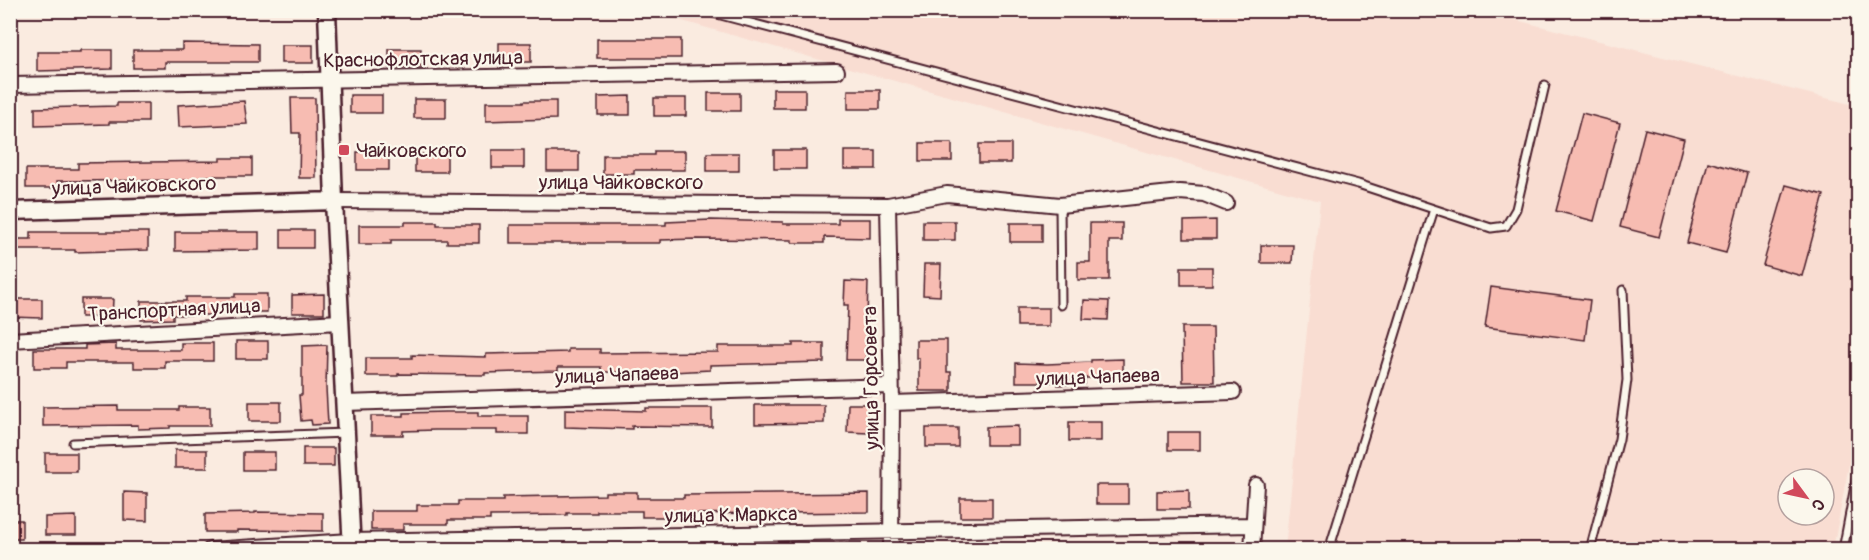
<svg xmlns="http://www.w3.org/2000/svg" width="1869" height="560" viewBox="0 0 1869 560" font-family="Pangolin,sans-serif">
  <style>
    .built { fill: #f9ddd2; fill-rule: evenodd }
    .building { fill: #f7bcb2; stroke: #4a1f2b; stroke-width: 1.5 }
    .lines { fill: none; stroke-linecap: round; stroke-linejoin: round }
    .service-casing { stroke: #4a1f2b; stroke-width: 11 }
    .minor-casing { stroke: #4a1f2b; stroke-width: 18 }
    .tertiary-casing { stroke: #4a1f2b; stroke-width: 21 }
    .service { stroke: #fbf7ec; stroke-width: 7 }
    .minor { stroke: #fbf7ec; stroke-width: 14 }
    .tertiary { stroke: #fbf7ec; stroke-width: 16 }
    .poi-dot { fill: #d1495b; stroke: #fbf7ec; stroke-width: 2 }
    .labels { text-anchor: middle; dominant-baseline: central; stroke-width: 4.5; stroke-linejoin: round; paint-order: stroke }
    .street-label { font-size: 20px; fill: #4a1f2b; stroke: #fbf7ec }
    .poi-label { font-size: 20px; fill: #4a1f2b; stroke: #fbf7ec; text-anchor: start }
  </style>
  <rect width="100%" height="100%" fill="#faebe0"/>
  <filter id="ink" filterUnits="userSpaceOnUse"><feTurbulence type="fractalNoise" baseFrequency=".0167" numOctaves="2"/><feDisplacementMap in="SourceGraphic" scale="12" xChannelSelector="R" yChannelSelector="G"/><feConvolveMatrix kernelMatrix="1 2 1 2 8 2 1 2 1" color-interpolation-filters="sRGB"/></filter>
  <g filter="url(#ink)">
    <!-- built -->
    <path class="built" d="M647,11H1480L1858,106V417L1833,549H1285L1320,201ZM1788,479H1824V515H1788Z"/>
    <!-- building -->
    <path class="building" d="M597,39H681V58H597Z
      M182,43L258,44V62H165V68H133V50H182Z
      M499,43H531V62H499Z
      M281,45H313V63H281Z
      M389,49H421V68H389Z
      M80,50H112V69L37,71V52H80Z
      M773,89H805V108H773Z
      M848,90H880V109H848Z
      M708,93H740V111H708Z
      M350,95H382V113H350Z
      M630,96V115H598V97Z
      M291,98H315L316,178H299L300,133H292Z
      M654,98H686V116H654Z
      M414,99H446V118H414Z
      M244,101L247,124L179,127L178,105Z
      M524,101H556V119L486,121V102H524Z
      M117,103H148V122H109V124L35,126V108L117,106Z
      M1582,113L1620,123L1594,221L1556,211Z
      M1645,129L1684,139L1659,237L1620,227Z
      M920,143H952V161H920Z
      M979,144H1011V163H979Z
      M492,150H524V168H492Z
      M774,150H806V169H774Z
      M654,151H685V170H634V174H603V155H654Z
      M844,151H876V169H844Z
      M357,152H389V170H357Z
      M547,152H579V171H547Z
      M707,153H739V171H707Z
      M415,154H447V172H415Z
      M220,158H252V176H202V180L57,181L58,188H26V169H78V163L220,161Z
      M1708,162L1747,173L1726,253L1687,243Z
      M1786,185L1824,195L1802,276L1763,265Z
      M838,219H870V238L824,237V243H792V240L697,239L660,240V243H510V225H666V222L711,220L783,222V224H838Z
      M1216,220V239H1184V221Z
      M923,221H955V240H923Z
      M405,222H437V225H479V243H447V240H391V244H359V225H405Z
      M1010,223H1042V242H1010Z
      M1090,223H1122V241H1109V280H1078V262H1090Z
      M281,230H313V248H281Z
      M31,232H148V250L75,252V250H10V239H31Z
      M175,232H259V250L175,251Z
      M1261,245H1293L1292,263H1261Z
      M924,264H941L940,296L923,295Z
      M1181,267H1212V285H1181Z
      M845,281L868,282L866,360H846L848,305H844Z
      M1491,287L1590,300L1585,340L1485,327Z
      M235,294H267V312H218V315H173V319L141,320V301H186V297H235Z
      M324,294V313H292V295Z
      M10,299H42V318L10,317Z
      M81,299H113L112,317H81Z
      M1084,300L1109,301L1108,320L1083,319Z
      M1017,308H1049V326H1017Z
      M1182,327H1213L1214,382H1183Z
      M916,340H947V372H951V391H919V358H916Z
      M236,341H268V359H236Z
      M181,343H213V361H165V368H134V362H66V368H34V349H85V345L116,344V350H181Z
      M793,343H824V362L710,365V370L672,372H601V367H558V371L485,373V375L398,374V376H366V358H412V355L486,357V354L568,352V349H600V353L718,352V346H793Z
      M327,345L326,388L328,424L312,425L311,420L301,421L299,395H302V346Z
      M1123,359V378H1085V384L1058,385L1057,382H1016V363L1047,364L1091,362V360Z
      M249,402H281V421H249Z
      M848,404H869L868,433L847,432Z
      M755,405H824V423L755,424Z
      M118,406V410H179V407H210V426H170V428L138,429V425L43,426V407Z
      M646,408H712V427L632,426V429L565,427V409L646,411Z
      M446,412H478V416H528V434H497V430H435L403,431V435H371V416H404V413Z
      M1069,422H1101V441H1069Z
      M1018,426V445H986V427Z
      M926,428H958V447H926Z
      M1168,432H1200V450H1168Z
      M303,448H334V466H303Z
      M175,450H207V468H175Z
      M243,452H275V470H243Z
      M45,453H77V472H45Z
      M1096,485H1128V504H1096Z
      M1189,490V509H1157V491Z
      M124,492L147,493V521L124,520Z
      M605,492H637V498H684V495L869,493V512L674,514V517H642V511H597V513H567V515L490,516V520H448V524H403V530H371V511H417V505H458V501H503V497L605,495Z
      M960,498H992V517H960Z
      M255,512L323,513V531L237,530V532H205V514L255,513Z
      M76,516V535H45V517Z
      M10,520H22V539H10Z"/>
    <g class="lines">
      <!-- service casing -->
      <g class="service-casing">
        <path id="service" d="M702,10L1358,184L1491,228L1506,226L1516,209L1545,85
          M1060,205L1061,305
          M73,443L346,433
          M1329,550L1434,209
          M1590,550L1619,439L1627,380L1623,290
          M1843,550L1858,470"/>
      </g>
      <!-- minor casing -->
      <g class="minor-casing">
        <path id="minor" d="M10,85L837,71
          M334,201L888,205L947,194L1060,205L1180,192L1204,194L1226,203
          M888,205L892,403L891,550
          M10,340L340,322
          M344,403L891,386
          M892,403L1233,392
          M210,550L351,541L1253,525
          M1252,550L1256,485"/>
      </g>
      <!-- tertiary casing -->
      <g class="tertiary-casing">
        <path id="tertiary" d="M327,10L334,201L352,550
          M10,211L334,201"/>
      </g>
      <!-- service -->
      <use href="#service" class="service"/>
      <!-- minor -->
      <use href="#minor" class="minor"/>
      <!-- tertiary -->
      <use href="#tertiary" class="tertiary"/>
    </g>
  </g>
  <!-- markers -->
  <rect class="poi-dot" x="338" y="144" width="12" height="12" rx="3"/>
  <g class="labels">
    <!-- street labels -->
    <g class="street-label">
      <text transform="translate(423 59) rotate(-1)">Краснофлотская улица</text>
      <text x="621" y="182">улица Чайковского</text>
      <text transform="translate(134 186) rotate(-2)">улица Чайковского</text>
      <text transform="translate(174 310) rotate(-3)">Транспортная улица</text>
      <text transform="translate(617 375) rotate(-2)">улица Чапаева</text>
      <text transform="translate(1098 377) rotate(-2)">улица Чапаева</text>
      <text transform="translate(871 378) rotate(-91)">улица Горсовета</text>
      <text transform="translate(731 515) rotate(-1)">улица К.Маркса</text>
    </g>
    <!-- poi labels -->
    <g class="poi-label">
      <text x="356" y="150">Чайковского</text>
    </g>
  </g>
  <!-- margin -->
  <rect width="1869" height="560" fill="none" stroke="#fbf7ec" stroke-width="36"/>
  <rect x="18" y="18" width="1833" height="524" fill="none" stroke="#4a1f2b" stroke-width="2" filter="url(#ink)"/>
  <!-- north arrow -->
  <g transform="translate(1806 497) rotate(123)"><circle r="28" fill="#fbf7ec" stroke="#b4a19f" stroke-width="1.5"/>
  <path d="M0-4.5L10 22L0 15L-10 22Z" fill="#d1495b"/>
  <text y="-9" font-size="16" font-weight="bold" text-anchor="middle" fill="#4a1f2b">С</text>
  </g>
</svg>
